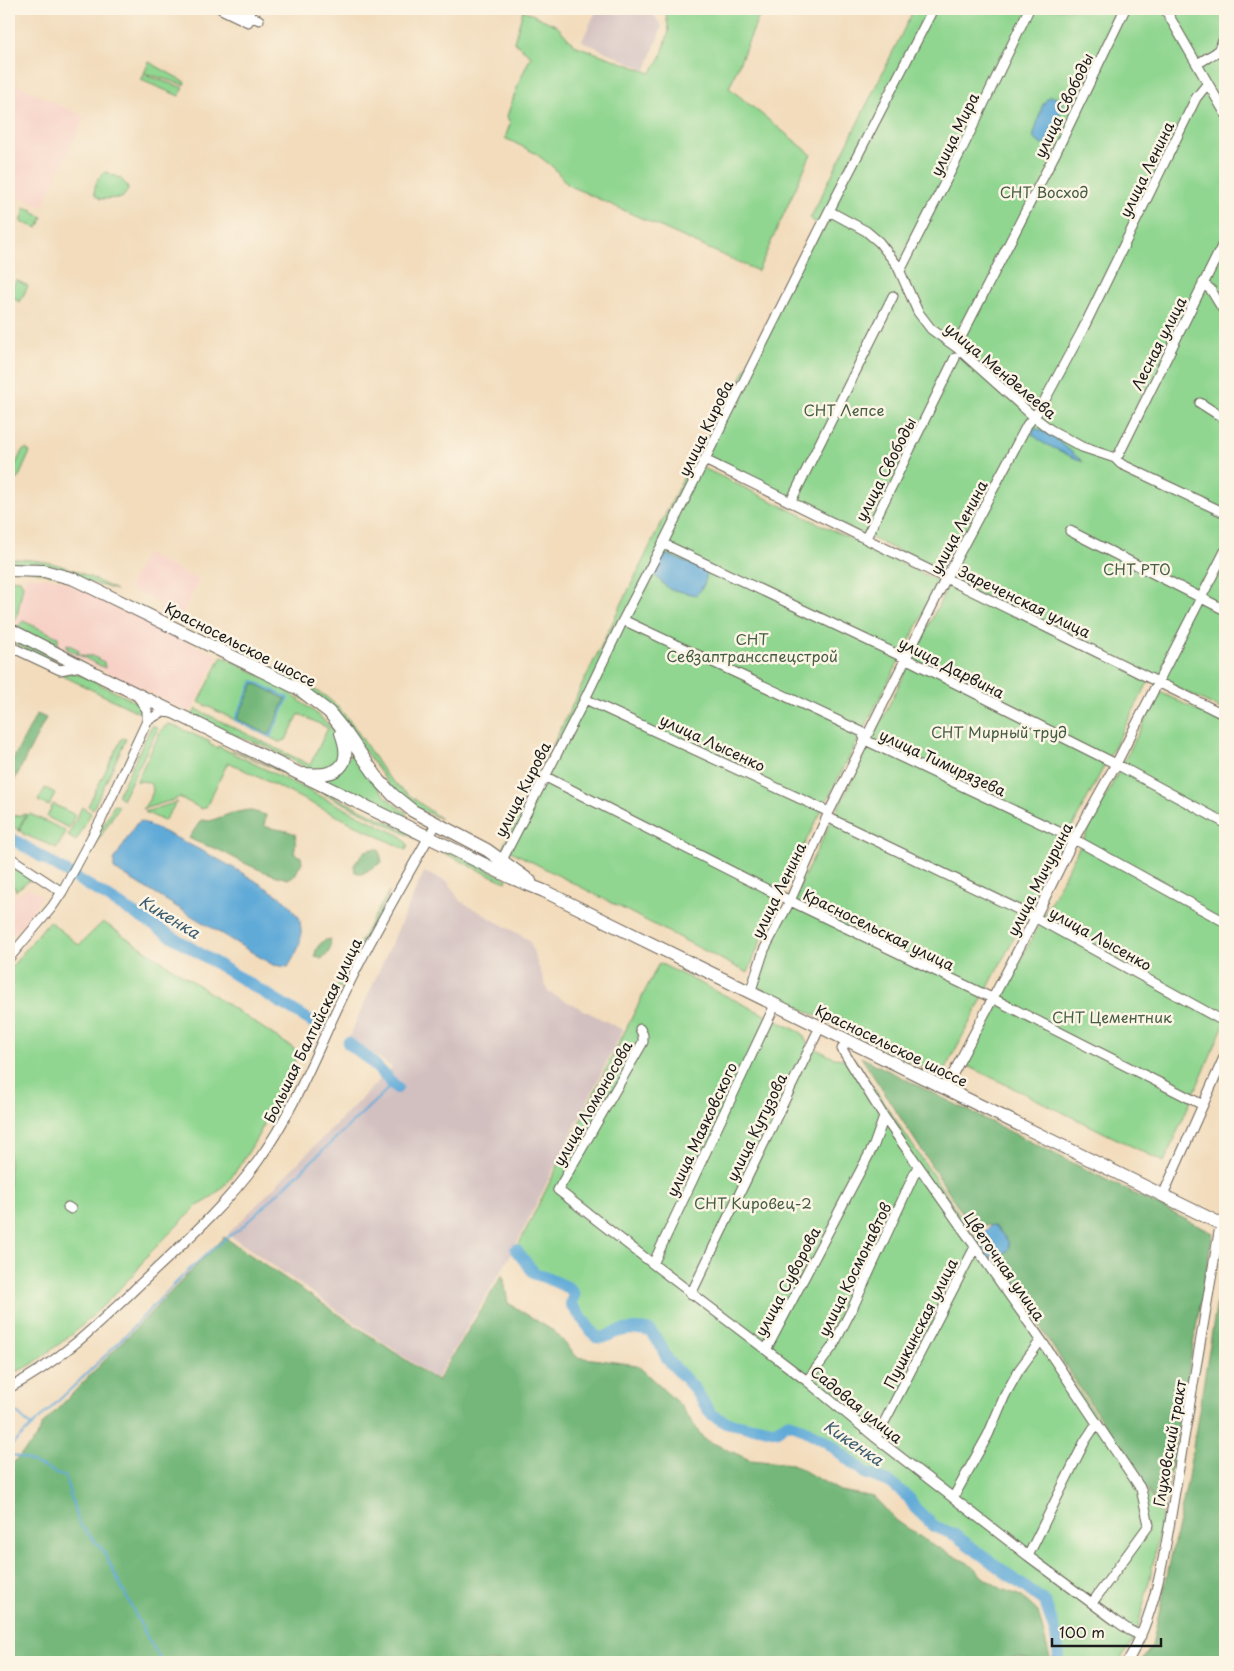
<svg xmlns="http://www.w3.org/2000/svg" width="1234" height="1671" viewBox="0 0 1234 1671" font-family="'Playpen Sans',sans-serif">
  <style>
    .built { fill: #f7d1c6 }
    .industrial { fill: #d2bfbf }
    .green { fill: #90d690; stroke: #567956 }
    .forest { fill: #74b77a; stroke: #486a4b }
    .water { fill: #60aad8; stroke: #3e637a }
    .lines { fill: none; stroke-linecap: round; stroke-linejoin: round }
    .stream { stroke: #60aad8; stroke-width: 2 }
    .river { stroke: #60aad8; stroke-width: 12 }
    .minor-casing { stroke: #675f54; stroke-width: 11 }
    .secondary-casing { stroke: #675f54; stroke-width: 14 }
    .minor { stroke: #fff; stroke-width: 9 }
    .secondary { stroke: #fff; stroke-width: 12 }
    .labels { text-anchor: middle; dominant-baseline: central; stroke-width: 5; stroke-linejoin: round; paint-order: stroke }
    .street-label { font-size: 15px; fill: #1c1c1c; stroke: #fcf5e5 }
    .park-label { font-size: 15px; fill: #455d45; stroke: #fcf5e5 }
    .water-label { font-size: 16px; font-style: italic; fill: #3b5c71; stroke: #fcf5e5 }
  </style>
  <rect width="100%" height="100%" fill="#fcf5e5"/>
  <filter id="ink" filterUnits="userSpaceOnUse"><feTurbulence type="fractalNoise" baseFrequency=".02" numOctaves="2"/><feDisplacementMap in="SourceGraphic" scale="10" xChannelSelector="R" yChannelSelector="G"/><feConvolveMatrix kernelMatrix="1 2 1 2 8 2 1 2 1" color-interpolation-filters="sRGB"/></filter>
  <filter id="wash" filterUnits="userSpaceOnUse"><feTurbulence type="fractalNoise" baseFrequency=".0096" numOctaves="4" result="noise"/><feDisplacementMap in="SourceGraphic" scale="20" xChannelSelector="R" yChannelSelector="G"/><feGaussianBlur stdDeviation="1.12" result="paint"/><feColorMatrix in="noise" values="0 0 0 0 0 0 0 0 0 0 0 0 0 0 0 0 0 1.4 0 .05"/><feComposite in="paint" operator="in"/></filter>
  <g filter="url(#wash)">
    <rect width="100%" height="100%" fill="#f2dcbc"/>
    <!-- built -->
    <path class="built" d="M9,81L85,117L42,207L9,191Z
      M145,554L199,580L182,615L128,588Z
      M26,576L61,579L218,656L190,713L16,628Z
      M28,888L42,896L24,923L9,940V899Z"/>
    <!-- industrial -->
    <path class="industrial" d="M597,9H649L662,26L646,70L582,41Z
      M424,872L448,882L460,901L529,940L548,992L623,1030L512,1253L436,1379L228,1234L392,1067L349,1037Z"/>
    <!-- green -->
    <path class="green" d="M665,9H762L729,88L811,154L758,271L568,185L553,167L535,153L505,138L510,124L507,116L519,82L531,56L514,42L523,10L557,26L574,45L651,73L661,57L669,31Z
      M914,9H1225V711L1152,675L941,1077L756,986L767,951L953,576L791,501L702,456L818,224L810,219Z
      M149,62L185,82L184,85L144,73Z
      M144,75L184,88L179,96L141,80Z
      M106,172L120,178L127,185L128,190L122,198L100,199L95,195C93,187 98,175 106,172Z
      M24,207L33,210L34,213L43,217L38,228L21,222L24,213Z
      M16,280L28,286L20,302L9,296Z
      M26,449L30,452L18,479H14L11,476L12,472L22,451Z
      M691,462L940,582L778,895L748,973L503,847Z
      M9,559C55,559 76,570 116,590L93,583L9,566Z
      M9,579L20,580L23,585L17,617L11,622L9,621Z
      M23,621L58,637V648L16,628Z
      M9,635L36,648L63,666L62,667L9,641Z
      M67,644L79,650L78,653L84,656H92L104,662L105,668L67,649Z
      M230,648L295,678L325,696L337,706L353,725L386,775L401,789L441,819L417,808L391,787L349,729L229,650Z
      M222,656L282,687L317,714L330,726L339,740L342,752L336,765L329,770L309,769L265,746L231,734L192,716L196,709L310,765L328,728L299,714L286,740L279,742L199,702Z
      M73,673L83,676L138,703L142,710V714L59,674Z
      M1160,692L1225,724V1022L1164,1162L966,1065Z
      M168,724L173,725L210,742L209,744L217,748L218,746L401,836L408,845L406,850L228,762L206,807L202,809L179,797L177,799L143,809C146,804 150,799 152,794C156,782 144,780 136,782L161,730Z
      M152,725L158,728L122,800L118,795Z
      M122,738L126,739L93,809L88,806Z
      M232,750L245,754L507,879L506,882L489,875L256,760Z
      M352,751C370,775 380,797 407,813L403,819L325,780L349,757Z
      M45,788L55,793L49,806L38,801Z
      M177,802L164,821L145,812Z
      M53,804L75,815L69,828L47,817Z
      M114,805L119,806L93,849L91,848Z
      M82,807L91,813L76,841L68,836Z
      M26,814L19,827L20,832L9,823V817Z
      M30,814L64,830L65,834L57,848L23,834L20,827L27,815Z
      M9,864L31,879L15,891L16,888L9,884Z
      M389,891L387,899L352,963L331,1007L332,996L352,956Z
      M49,921L79,945L103,922L299,1052C279,1093 240,1189 197,1206L145,1258L138,1269L107,1302L74,1333L31,1365L9,1375V970Z
      M659,963L802,1033L808,1045L834,1058L855,1060L1152,1499L1162,1516L1150,1578L1135,1639L1118,1662H1060L1056,1623L1048,1601L955,1535L934,1526L915,1508L909,1498L891,1483L865,1473L827,1442L798,1426L787,1423L776,1431L759,1427H748L725,1422L711,1414L694,1388L667,1359L660,1344L650,1331L633,1330L615,1332L604,1338L596,1337L568,1308L574,1295L571,1290L567,1287L545,1277L535,1274L516,1250Z"/>
    <!-- forest -->
    <path class="forest" d="M254,683L286,699L269,735L237,719Z
      M37,714L46,718L11,787L9,786V767Z
      M248,810L266,815L264,826C275,830 285,829 295,834L296,840L294,853L301,857L302,862L295,875L288,879C260,872 244,863 219,850C209,846 199,844 189,838L201,820L210,821L232,813Z
      M373,849H379L382,862L362,874L355,872L354,865L365,851Z
      M330,939C332,948 329,955 321,959L315,956C315,947 322,940 330,939Z
      M861,1057L1213,1233L1163,1513L996,1261L1009,1249L995,1226L987,1225L972,1228Z
      M224,1237L437,1381L503,1274L508,1303L555,1332L577,1357L637,1365L680,1405L704,1439L750,1460L792,1464L840,1491L874,1497L897,1521L928,1542L968,1563L984,1578L1002,1589L1021,1596L1038,1612L1051,1662C1042,1662 1035,1661 1027,1659C1015,1656 1001,1660 990,1662H9V1467L36,1439L42,1425Z
      M1225,1253V1662H1141L1152,1646L1187,1483Z"/>
    <!-- water -->
    <path class="water" d="M1049,96L1062,99C1061,117 1054,129 1045,144L1042,145L1033,138L1042,106Z
      M1034,428C1053,434 1068,449 1083,462L1043,443L1032,434Z
      M662,553L707,570C706,581 704,588 696,595L669,589L654,575Z
      M141,821C185,842 231,864 271,891C277,894 282,898 287,902C292,906 293,913 299,917C304,940 300,947 288,967L273,965L114,869V860L136,824Z
      M991,1225L995,1226L1008,1241L1009,1249L999,1256L990,1259L975,1236H980Z"/>
    <g class="lines">
      <!-- stream -->
      <path class="stream" d="M253,681L288,698L270,737L235,720Z
        M77,884L79,880
        M16,1412L31,1426
        M9,1448C44,1414 79,1382 113,1348C154,1307 191,1261 240,1229L393,1084
        M9,1454L25,1459L65,1477L79,1524L102,1549L146,1635L162,1662"/>
      <!-- river -->
      <path class="river" d="M9,837L314,1023
        M348,1043L368,1058L397,1088
        M516,1250L535,1274L545,1277L567,1287L571,1290L574,1295L571,1304L596,1337C607,1339 607,1335 616,1332C627,1329 640,1328 650,1331L660,1344L667,1359L694,1388L711,1414L725,1422L748,1427H759L776,1431L787,1423L798,1426L827,1442L865,1473L891,1483L909,1498L915,1508L934,1526L955,1535L1045,1602L1056,1635L1059,1657L1057,1662"/>
    </g>
  </g>
  <g filter="url(#ink)">
    <g class="lines">
      <!-- minor casing -->
      <g class="minor-casing">
        <path id="minor" d="M221,9L248,22L251,16
          M236,9L259,20
          M1165,9L1225,113
          M1197,64L1217,52L1225,37
          M829,211L866,231L879,242L897,265L918,312L931,329L956,347L1034,417L1051,430L1082,447L1115,458L1121,464L1225,513
          M900,271L963,147L1029,9
          M1203,283L1211,290L1225,313
          M956,347L1055,154L1125,9
          M1200,403L1225,419
          M1115,458L1119,454L1225,240
          M705,460L1225,715
          M791,501L893,296
          M1070,531L1225,610
          M866,538L955,358
          M662,545L668,546L907,659L1116,764L1225,823
          M623,620L862,732L865,740L1074,839L1225,922
          M9,646L60,670L81,666
          M585,699L829,812
          M147,721L162,712L172,713
          M544,776L778,895L996,1000L1203,1105
          M827,817L1038,919L1225,1022
          M9,857L62,892L101,820L147,721V710L138,697
          M502,860L585,699L623,620L662,545L829,211L933,9
          M9,958L52,907L62,892
          M750,993L764,950L790,901L829,812L944,582L1027,425L1040,409L1082,331L1196,98L1208,83
          M640,1029L643,1035V1042L558,1190L653,1264L807,1381L876,1438L1028,1556L1116,1621L1129,1630L1141,1636
          M846,1041L842,1049L884,1117L1041,1340L1141,1489L1149,1525L1092,1603
          M945,1089L1035,918L1074,839L1116,764L1225,551
          M1163,1195L1225,1055
          M68,1207L71,1209
          M653,1264L775,1005
          M691,1294L820,1027
          M766,1350L874,1145L884,1117
          M807,1381L833,1346L853,1307L918,1166
          M9,1388C58,1363 96,1326 136,1288C178,1248 224,1208 258,1161C296,1108 318,1047 346,990C373,933 406,879 436,824
          M876,1438L975,1247
          M953,1498L988,1435L1005,1395L1019,1370L1041,1340
          M1028,1556L1085,1441L1097,1423
          M1127,1662C1160,1609 1168,1529 1179,1468C1192,1389 1206,1310 1219,1232L1223,1225"/>
      </g>
      <!-- secondary casing -->
      <g class="secondary-casing">
        <path id="secondary" d="M9,570L44,571L74,579L299,689L329,712L346,733L379,780L393,795L413,811L487,850L530,881
          M9,629L104,678L512,878L544,891L1225,1226
          M304,774C337,777 354,767 341,733"/>
      </g>
      <!-- minor -->
      <use href="#minor" class="minor"/>
      <!-- secondary -->
      <use href="#secondary" class="secondary"/>
    </g>
  </g>
  <g class="labels">
    <!-- street labels -->
    <g class="street-label">
      <text transform="translate(1063 105) rotate(-64)">улица Свободы</text>
      <text transform="translate(954 134) rotate(-64)">улица Мира</text>
      <text transform="translate(1146 169) rotate(-64)">улица Ленина</text>
      <text transform="translate(1158 343) rotate(-63)">Лесная улица</text>
      <text transform="translate(1001 370) rotate(40)">улица Менделеева</text>
      <text transform="translate(705 428) rotate(-64)">улица Кирова</text>
      <text transform="translate(885 469) rotate(-63)">улица Свободы</text>
      <text transform="translate(958 527) rotate(-62)">улица Ленина</text>
      <text transform="translate(1025 601) rotate(26)">Зареченская улица</text>
      <text transform="translate(241 644) rotate(27)">Красносельское шоссе</text>
      <text transform="translate(952 667) rotate(27)">улица Дарвина</text>
      <text transform="translate(713 742) rotate(25)">улица Лысенко</text>
      <text transform="translate(943 762) rotate(25)">улица Тимирязева</text>
      <text transform="translate(522 789) rotate(-63)">улица Кирова</text>
      <text transform="translate(1039 879) rotate(-63)">улица Мичурина</text>
      <text transform="translate(778 890) rotate(-64)">улица Ленина</text>
      <text transform="translate(879 929) rotate(26)">Красносельская улица</text>
      <text transform="translate(1101 938) rotate(29)">улица Лысенко</text>
      <text transform="translate(312 1030) rotate(-64)">Большая Балтийская улица</text>
      <text transform="translate(892 1045) rotate(26)">Красносельское шоссе</text>
      <text transform="translate(592 1103) rotate(-60)">улица Ломоносова</text>
      <text transform="translate(756 1127) rotate(-64)">улица Кутузова</text>
      <text transform="translate(701 1129) rotate(-65)">улица Маяковского</text>
      <text transform="translate(1005 1266) rotate(55)">Цветочная улица</text>
      <text transform="translate(854 1269) rotate(-64)">улица Космонавтов</text>
      <text transform="translate(787 1281) rotate(-62)">улица Суворова</text>
      <text transform="translate(920 1323) rotate(-63)">Пушкинская улица</text>
      <text transform="translate(857 1404) rotate(39)">Садовая улица</text>
      <text transform="translate(1169 1443) rotate(-80)">Глуховский тракт</text>
    </g>
    <!-- park labels -->
    <g class="park-label">
      <text x="1044" y="191">СНТ Восход</text>
      <text x="844" y="409">СНТ Лепсе</text>
      <text x="1137" y="568">СНТ РТО</text>
      <text x="752" y="638">СНТ<tspan x="752" dy="17">Севзаптрансспецстрой</tspan></text>
      <text x="999" y="731">СНТ Мирный труд</text>
      <text x="1112" y="1016">СНТ Цементник</text>
      <text x="753" y="1202">СНТ Кировец-2</text>
    </g>
    <!-- water labels -->
    <g class="water-label">
      <text transform="translate(170 916) rotate(31)">Кикенка</text>
      <text transform="translate(854 1442) rotate(34)">Кикенка</text>
    </g>
  </g>
  <!-- margin -->
  <rect width="1234" height="1671" fill="none" stroke="#fcf5e5" stroke-width="30"/>
  <!-- scale -->
  <path d="M1052 1638v8h109v-8" fill="none" stroke="#1c1c1c" stroke-width="2.5"/>
  <text x="1059" y="1638" font-size="15" fill="#1c1c1c" stroke="#fcf5e5" stroke-width="4" paint-order="stroke">100 m</text>
</svg>
